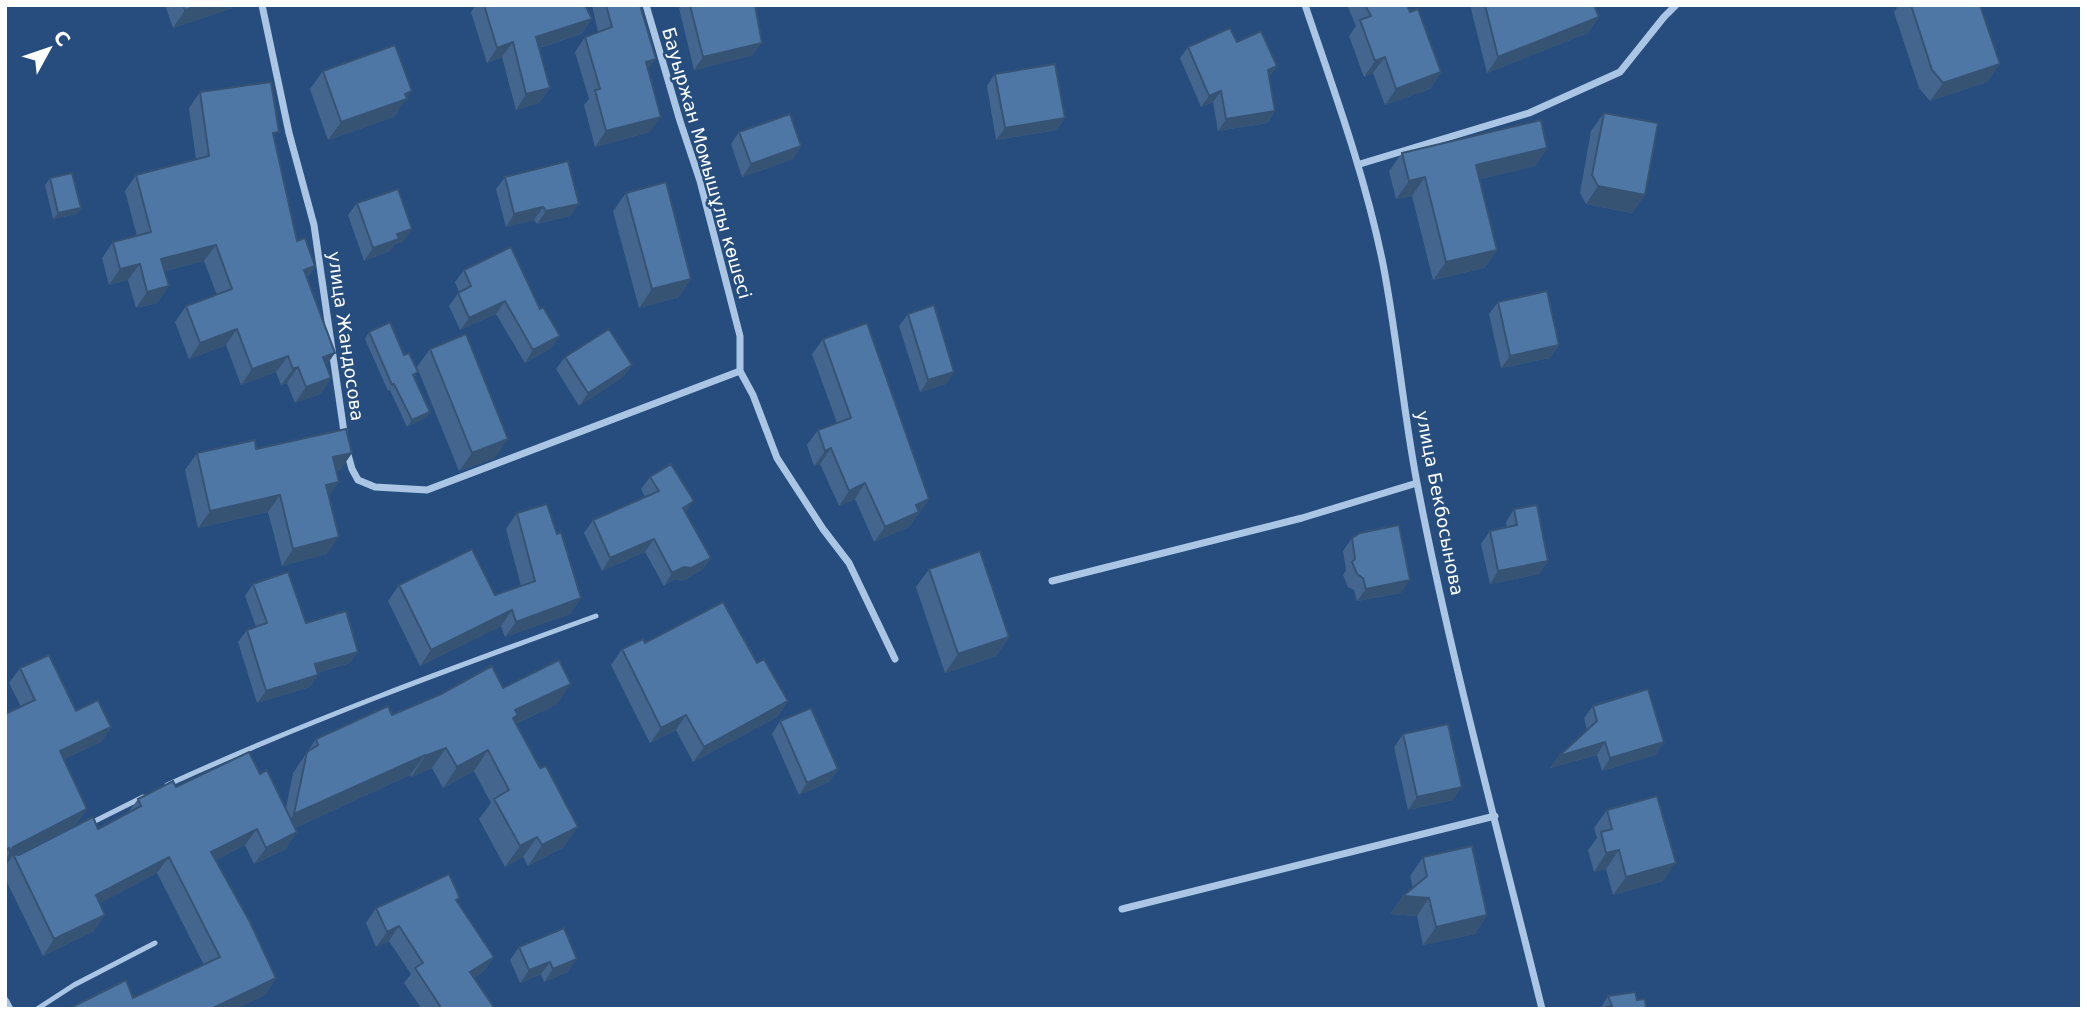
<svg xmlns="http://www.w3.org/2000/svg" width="2087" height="1014" viewBox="0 0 2087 1014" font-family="'DejaVu Sans',sans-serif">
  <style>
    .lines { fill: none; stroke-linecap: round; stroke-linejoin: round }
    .service { stroke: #abc6e5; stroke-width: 5 }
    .minor { stroke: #abc6e5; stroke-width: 7 }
    .wall { fill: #44668e }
    .shaded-wall { fill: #375374 }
    .building { fill: #4f77a5; stroke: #375374; stroke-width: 2 }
    .labels { text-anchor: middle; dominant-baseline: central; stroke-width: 5; stroke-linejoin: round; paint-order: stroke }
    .street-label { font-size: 18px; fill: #fff; stroke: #264d7d }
  </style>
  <rect width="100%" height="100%" fill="#264d7d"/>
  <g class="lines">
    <!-- service -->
    <path class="service" d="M167,785C307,721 452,668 596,616
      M89,824L143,797
      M37,1009L74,985L155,943"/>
    <!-- minor -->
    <path class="minor" d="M262,5L289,133L314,225L345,439
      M646,5L680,121L700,181L740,336V371L753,395L777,458L823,529L849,563L895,659
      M1305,5C1334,91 1365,175 1383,264C1397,336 1403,410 1417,483C1451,660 1499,834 1542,1009
      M1360,164L1529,113L1620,72L1664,17L1676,5
      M347,451L352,469L358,480L375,487L427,490L740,371
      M1052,581L1302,518L1417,483
      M1122,909L1495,816
      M5,1000L10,1009"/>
  </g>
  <!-- wall -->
  <path class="wall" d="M165,5H234L232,8L173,28Z
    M476,5H585L592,19L581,34L539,48L550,88L539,103L516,110L502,57L487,63L471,12Z
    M592,5H640L648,70L650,132L595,147L584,105L589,99L575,52L585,37L598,32Z
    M681,5H755L753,55L694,70L679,8Z
    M1347,5H1407L1441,72L1430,89L1385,105L1373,73L1364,77L1349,36L1356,26Z
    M1470,5H1594L1599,17L1588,33L1487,73Z
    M1899,5H1980L2000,64L1987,82L1930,101L1919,88L1894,12Z
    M1237,42L1277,66L1269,77L1275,111L1267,123L1218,131L1213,102L1201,107L1180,58L1188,47Z
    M323,71L399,110L394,117L328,140L310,89Z
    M995,74L1065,118L1056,130L996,140L987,86Z
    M200,92L274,139L297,241L315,266L307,278L326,365L331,378L320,394L295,403L287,383L281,385L276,372L241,385L226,345L189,359L175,322L186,306L217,295L204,261L165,271L169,286L157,303L136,308L128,280L109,285L102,258L113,242L137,236L125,191L136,175L196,159L189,108Z
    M1604,113L1645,195L1632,213L1586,204L1580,193L1591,131Z
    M739,132L801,146L793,159L742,177L731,144Z
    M1547,148L1535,166L1480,179L1497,250L1484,268L1433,280L1412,196L1396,199L1389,171L1402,153Z
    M505,177L570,216L537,224L534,220L506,227L496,189Z
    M50,178L81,208L77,214L53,219L45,185Z
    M626,193L679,297L639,308L613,211Z
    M357,203L403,242L395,244L390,251L364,261L348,215Z
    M511,247L551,348L525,363L496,314L460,330L449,306L459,292L455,282L464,270Z
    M1498,302L1559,345L1550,358L1501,368L1489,314Z
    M908,314L954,372L946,384L920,392L899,326Z
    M369,332L404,355L418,372L414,377L430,412L425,418L407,427L390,390L388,391L365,339Z
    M823,339L929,499L909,527L874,542L855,499L839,506L820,464L814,466L807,445L818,430L837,423L812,354Z
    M430,349L495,458L459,471L417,367Z
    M565,357L632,365L623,377L579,406L556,369Z
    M256,449L352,453L340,470L336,471L329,496L327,554L282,566L268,512L198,528L185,470L197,453Z
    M650,477L686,513L711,558L702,570L682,581L675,579L664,586L645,552L602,571L584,533L593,520L645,497L641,489Z
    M1514,509L1548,561L1539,574L1490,584L1481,544L1490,531L1507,528L1506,522Z
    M517,513L557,534L581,598L570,614L505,637L501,626L420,666L388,601L399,585L495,595L521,586L506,529Z
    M1352,538L1401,593L1357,601L1354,590L1348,587L1343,575L1346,570L1343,551Z
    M929,569L1009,637L996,656L945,673L916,587Z
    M253,584L306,623L350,663L317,673L318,675L310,687L257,703L238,642L247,630L256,627L245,596Z
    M645,643L757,663L788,701L777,717L693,762L676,730L650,743L611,665L622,649Z
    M20,668L76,711L111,727L101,742L64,759L87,809L76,824L17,855L98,829L128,813L138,799L176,787L260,774L286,808L293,773L316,739L392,715L503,688L557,704L516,724L564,847L528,866L523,857L505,867L479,819L491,803L474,771L443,788L432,768L411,777L410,775L295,828L286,849L254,864L245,845L216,860L276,978L265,995L235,1009H68L133,998L204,965L157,873L100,903L94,931L43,956L5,878V866L11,858L5,861V714L21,707L9,683Z
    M1593,706L1664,742L1655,755L1602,771L1597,755L1550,768L1559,756L1587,730L1584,718Z
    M780,721L838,769L829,782L799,795L772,734Z
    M1403,734L1453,800L1408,810L1394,747Z
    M1607,810L1663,881L1613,895L1606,869L1594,872L1588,850L1597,838L1594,828Z
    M1423,857L1487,915L1475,934L1423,945L1417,916L1390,914L1403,896L1413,888L1410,876Z
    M458,902L494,957L484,971L474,978L495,1009H422L404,983L411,974L389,941L376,947L366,923L376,908Z
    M564,928L568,972L544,982L541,974L520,983L510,960L519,947Z
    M1608,996L1637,1000L1646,1009H1600Z"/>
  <!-- shaded-wall -->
  <path class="shaded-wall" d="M200,5H234L232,8L173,28L185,10Z
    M1599,17L1588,33L1487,73L1498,57Z
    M592,19L581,34L525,52L536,37Z
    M513,42L502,57L487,63L497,48Z
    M762,43L753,55L694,70L703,57Z
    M1385,57L1373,73L1364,77L1375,61Z
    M656,59L645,74L646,62Z
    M2000,64L1987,82L1930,101L1943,83Z
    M1277,66L1269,77L1268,70Z
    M1441,72L1430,89L1385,105L1396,89Z
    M550,88L539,103L516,110L526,94Z
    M412,91L394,117L328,140L341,122Z
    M1221,91L1213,102L1201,107L1209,96Z
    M1275,111L1267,123L1218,131L1226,119Z
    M661,117L650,132L595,147L606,131Z
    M1065,118L1056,130L996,140L1005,128Z
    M801,146L793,159L742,177L751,164Z
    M1547,148L1535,166L1463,183L1476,165Z
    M1425,177L1412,196L1396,199L1409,181Z
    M1598,186L1645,195L1632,213L1586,204Z
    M579,204L570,216L537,224L546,211Z
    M543,207L534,220L506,227L514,214Z
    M81,208L77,214L53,219L58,213Z
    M412,229L403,242L395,244L390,251L364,261L373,248L397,234Z
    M216,245L204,261L150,275L161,259Z
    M1497,250L1484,268L1433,280L1446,262Z
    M140,264L128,280L109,285L120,269Z
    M315,266L303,282L304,270Z
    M691,279L679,297L639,308L652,289Z
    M169,286L157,303L136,308L147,292Z
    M505,301L496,314L460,330L469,318Z
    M237,329L226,345L189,359L200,343Z
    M560,336L551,348L525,363L533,350Z
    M1559,345L1550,358L1501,368L1510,356Z
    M335,353L324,369L323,357Z
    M288,356L276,372L241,385L252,369Z
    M632,365L623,377L579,406L588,393Z
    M298,367L287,383L281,385L293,369Z
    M954,372L946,384L920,392L928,380Z
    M331,378L320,394L295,403L306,387Z
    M430,412L425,418L407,427L412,420Z
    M508,439L495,458L459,471L472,453Z
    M831,448L820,464L814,466L825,451Z
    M352,453L340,470L321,474L333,457Z
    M339,482L327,499L326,485Z
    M865,483L855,499L839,506L849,491Z
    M280,495L268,512L198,528L210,511Z
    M929,499L909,527L874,542L885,527L916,505Z
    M694,501L685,514L683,508Z
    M339,537L327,554L282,566L293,549Z
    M654,539L645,552L602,571L610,558Z
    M711,558L702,570L682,581L675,579L664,586L672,573L684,567Z
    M1548,561L1539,574L1490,584L1498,571Z
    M1410,580L1401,593L1357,601L1366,589Z
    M581,598L570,614L505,637L516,622Z
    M512,610L501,626L420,666L431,650Z
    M1009,637L996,656L945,673L958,654Z
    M358,652L350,663L306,676L315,664Z
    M318,675L310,687L257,703L266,691Z
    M571,684L557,704L509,727L515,710Z
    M788,701L777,717L693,762L704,747Z
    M686,715L676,730L650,743L661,728Z
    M111,727L101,742L49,766L60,751Z
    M1605,742L1597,755L1550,768L1559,756Z
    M1664,742L1655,755L1602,771L1610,758Z
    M446,748L432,768L411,777L425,756Z
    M488,750L474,771L443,788L457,767Z
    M425,755L410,775L280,835L294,814Z
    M838,769L829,782L799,795L807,783Z
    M1462,787L1453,800L1408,810L1417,797Z
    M87,809L76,824L14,856L13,854L11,858L5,861L13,847Z
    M578,827L564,847L528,866L542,845Z
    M257,829L245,845L199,869L211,852Z
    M297,832L286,849L254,864L266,848Z
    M537,837L523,857L505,867L520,846Z
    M1619,850L1606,869L1594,872L1606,853Z
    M169,857L157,873L84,912L96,895Z
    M1676,863L1663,881L1613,895L1626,877Z
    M1403,896L1429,898L1417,916L1390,914Z
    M105,915L94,931L43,956L54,939Z
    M1487,915L1475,934L1423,945L1436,927Z
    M399,926L389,941L376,947L387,932Z
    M494,957L484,971L460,987L470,972Z
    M577,959L568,972L544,982L553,969Z
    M550,962L541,974L520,983L529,970Z
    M276,978L265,995L235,1009H211Z"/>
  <!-- building -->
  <path class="building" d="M183,5H200L185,10Z
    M484,5H585L592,19L536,37L550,88L526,94L513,42L497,48Z
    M606,5H640L656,59L646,62L661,117L606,131L595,90L600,89L585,37L612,27Z
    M690,5H755L762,43L703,57Z
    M1365,5H1407L1410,12L1418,9L1441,72L1396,89L1385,57L1375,61L1360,20L1371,16Z
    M1485,5H1594L1599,17L1498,57Z
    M1911,5H1980L2000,64L1943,83L1932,70Z
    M1230,28L1237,42L1261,31L1277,66L1268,70L1275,111L1226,119L1221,91L1209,96L1188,47Z
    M395,45L412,91L405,94L407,99L341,122L323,71Z
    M1055,64L1065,118L1005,128L995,74Z
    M271,82L279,132L273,133L297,241L305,238L315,266L304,270L335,353L323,357L331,378L306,387L298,367L293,369L288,356L252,369L237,329L200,343L186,306L232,289L216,245L161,259L169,286L147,292L140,264L120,269L113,242L151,232L136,175L209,156L200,92Z
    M1604,113L1658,123L1645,195L1598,186L1592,175Z
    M790,114L801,146L751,164L739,132Z
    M1541,120L1547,148L1476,165L1497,250L1446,262L1425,177L1409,181L1402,153Z
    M568,161L579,204L546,211L543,207L514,214L505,177Z
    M72,173L81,208L58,213L50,178Z
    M666,182L691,279L652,289L626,193Z
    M398,189L412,229L397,234L399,239L373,248L357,203Z
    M511,247L540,309L543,307L560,336L533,350L505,301L469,318L458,293L471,286L464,270Z
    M1547,291L1559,345L1510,356L1498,302Z
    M934,305L954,372L928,380L908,314Z
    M390,322L404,355L409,353L418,372L413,375L430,412L412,420L394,384L392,385L369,332Z
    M867,323L929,499L916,505L919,512L885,527L865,483L849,491L831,448L825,451L818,430L851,418L823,339Z
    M609,329L632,365L588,393L565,357Z
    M466,334L508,439L472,453L430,349Z
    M346,429L352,453L333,457L339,482L326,485L339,537L293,549L280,495L210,511L197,453L255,440L256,449Z
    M671,464L694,501L683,508L711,558L691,568L684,567L672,573L654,539L610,558L593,520L659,491L650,477Z
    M547,504L557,534L561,532L581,598L516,622L512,610L431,650L399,585L472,549L495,595L535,581L517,513Z
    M1537,505L1548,561L1498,571L1490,531L1517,525L1514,509Z
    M1399,525L1410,580L1366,589L1363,578L1357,574L1352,562L1355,559L1352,538L1360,533Z
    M980,551L1009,637L958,654L929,569Z
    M288,572L306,623L346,611L358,652L315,664L318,675L266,691L247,630L267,623L253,584Z
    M723,602L757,663L764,659L788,701L704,747L686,715L661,728L622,649L643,639L645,643Z
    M49,655L76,711L98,700L111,727L60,751L87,809L13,847L10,852L9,848L5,850V714L35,700L20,668Z
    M559,660L571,684L515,710L518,715L513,718L540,768L546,766L578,827L542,845L537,837L520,846L494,799L509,790L488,750L457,767L446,748L425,756V755L294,814L307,752L318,745L316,739L388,706L392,715L441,694L492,666L503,688Z
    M1648,689L1664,742L1610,758L1605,742L1559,756L1597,721L1593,706Z
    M811,708L838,769L807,783L780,721Z
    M1448,724L1462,787L1417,797L1403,734Z
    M249,752L260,774L267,770L297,832L266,848L257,829L211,852L250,922L276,978L211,1009H68L126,980L133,998L220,957L169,857L96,895L105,915L54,939L13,854L19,855L93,817L98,829L141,806L138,799L173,781L176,787Z
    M1657,796L1676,863L1626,877L1619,850L1606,853L1601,832L1612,829L1607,810Z
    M1472,846L1487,915L1436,927L1429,898L1403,896L1427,876L1423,857Z
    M449,874L460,898L456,900L494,957L470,972L495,1009H438L440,1006L415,968L423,963L399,926L387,932L376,908Z
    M564,928L577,959L553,969L550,962L529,970L519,947Z
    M1635,992L1637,1000L1645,999L1646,1009H1606V1007L1612,1006L1608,996Z"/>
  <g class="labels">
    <!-- street labels -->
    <g class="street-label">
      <text transform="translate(707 163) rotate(74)">Бауыржан Момышұлы көшесі</text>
      <text transform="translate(346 336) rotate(82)">улица Жандосова</text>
      <text transform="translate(1440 503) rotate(79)">улица Бекбосынова</text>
    </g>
  </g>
  <!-- border -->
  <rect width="2087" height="1014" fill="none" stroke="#ffffff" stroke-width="14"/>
  <!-- north arrow -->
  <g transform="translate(49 49) rotate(50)" stroke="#264d7d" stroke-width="5" paint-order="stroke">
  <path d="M0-5L12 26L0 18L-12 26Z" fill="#ffffff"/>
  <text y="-10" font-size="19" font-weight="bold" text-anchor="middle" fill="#ffffff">С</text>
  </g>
</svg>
